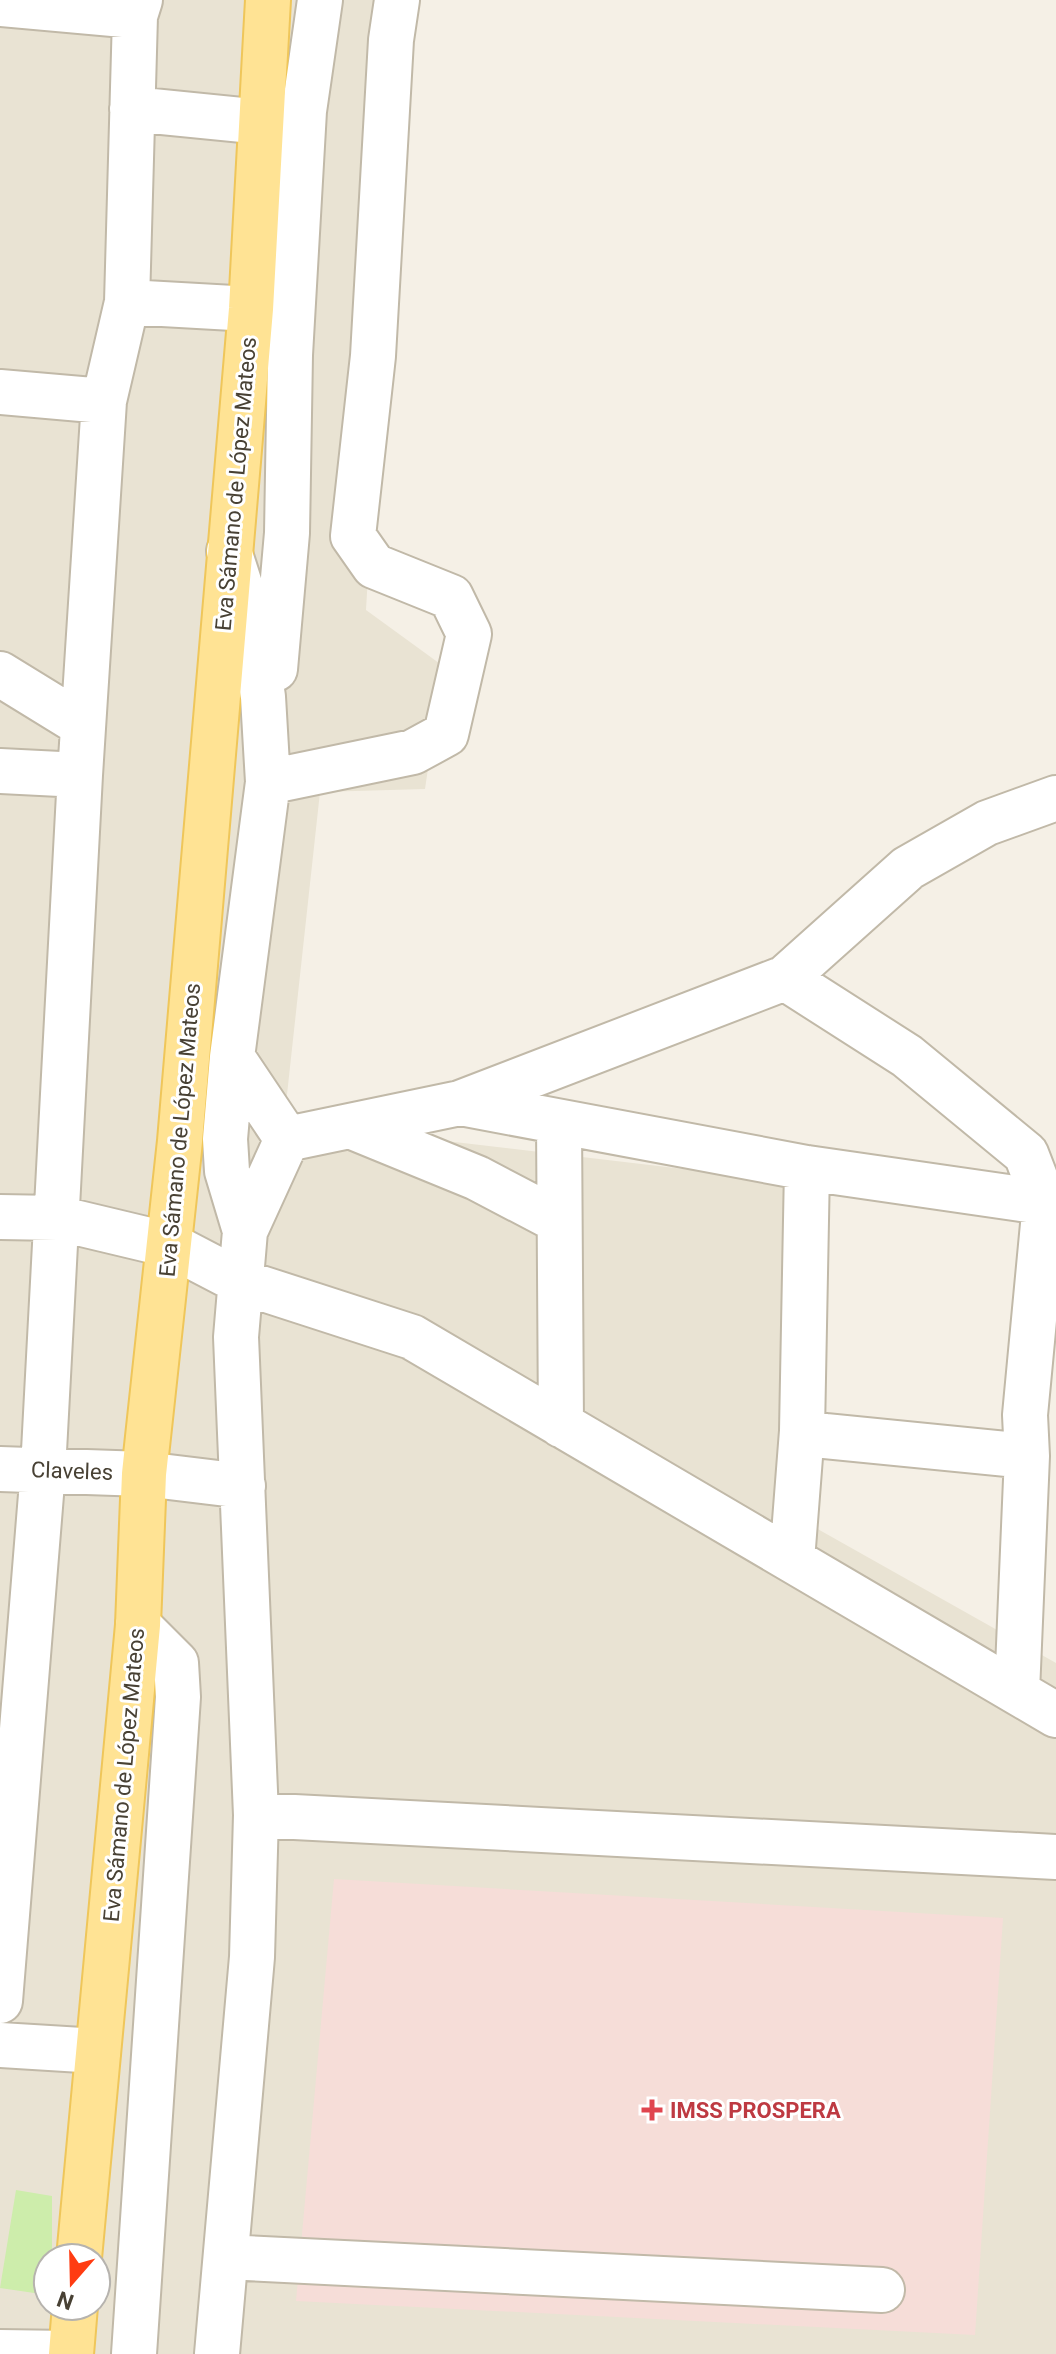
<svg xmlns="http://www.w3.org/2000/svg" width="1056" height="2354" viewBox="0 0 1056 2354" font-family="Roboto,sans-serif">
  <style>
    .residential { fill: #e9e3d3; fill-rule: evenodd }
    .medical { fill: #f6ddd8 }
    .green { fill: #cdedab }
    .lines { fill: none; stroke-linecap: round; stroke-linejoin: round }
    .minor-casing { stroke: #c1b9a8; stroke-width: 48 }
    .major-casing { stroke: #efc65a; stroke-width: 48 }
    .minor { stroke: #fff; stroke-width: 44 }
    .major { stroke: #ffe394; stroke-width: 44 }
    .health-dot { fill: #e0444e; stroke: #fff; stroke-width: 3 }
    .labels { text-anchor: middle; dominant-baseline: central; stroke-width: 6; stroke-linejoin: round; paint-order: stroke }
    .street-label { font-size: 22px; fill: #484134; stroke: #fff }
    .health-label { font-size: 22px; font-weight: bold; fill: #be3a42; stroke: #fff; text-anchor: start }
  </style>
  <rect width="100%" height="100%" fill="#f5f0e6"/>
  <!-- residential -->
  <path class="residential" d="M0,0H402L366,610L443,666L425,789L320,792L284,1122L828,1186L807,1523L1056,1663V2354H0ZM48,2258H96V2306H48Z"/>
  <!-- medical -->
  <path class="medical" d="M334,1879L1003,1918L975,2335L296,2301Z"/>
  <!-- green -->
  <path class="green" d="M16,2190L52,2196V2258H48V2295L0,2288Z"/>
  <g class="lines">
    <!-- minor casing -->
    <g class="minor-casing">
      <path id="minor" d="M0,4L135,16
        M132,109L262,122
        M127,302L251,309
        M0,392L104,401
        M229,551L252,622L263,697L268,782L232,1057L287,1139L460,1103L807,1168L1056,1204
        M275,669L287,533L290,355L304,111L320,0
        M0,674L83,725
        M0,771L80,775
        M268,782L413,752L446,734L469,634L451,597L374,566L353,536L373,356L391,40L397,0
        M785,978L907,1056L1026,1154L1045,1203L1025,1415L1027,1456L825,1436L802,1431L807,1168
        M232,1057L225,1139L227,1171L245,1231
        M460,1103L785,978L908,868L987,823L1056,798
        M559,1122L561,1425
        M350,1126L477,1178L559,1221
        M0,1217L57,1218L170,1245L239,1281L412,1337L1056,1715
        M0,1469L144,1474L243,1486
        M792,1560L802,1431
        M1017,1692L1027,1456
        M256,1815L1056,1857
        M0,2001L43,1470L80,775L104,401L127,302L135,16L140,0
        M0,2045L98,2051
        M226,2257L882,2290
        M0,2352L71,2353
        M134,2354L178,1697L176,1663L138,1625
        M217,2354L252,1957L256,1815L236,1337L245,1231L287,1139"/>
    </g>
    <!-- major casing -->
    <g class="major-casing">
      <path id="major" d="M79,2258L138,1625L144,1474L180,1141L251,309L268,0
        M71,2354L75,2306"/>
    </g>
    <!-- minor -->
    <use href="#minor" class="minor"/>
    <!-- major -->
    <use href="#major" class="major"/>
  </g>
  <!-- markers -->
  <path class="health-dot" d="M648 2098h8v8h8v8h-8v8h-8v-8h-8v-8h8z"/>
  <g class="labels">
    <!-- street labels -->
    <g class="street-label">
      <text transform="translate(236 484) rotate(-85)">Eva Sámano de López Mateos</text>
      <text transform="translate(180 1130) rotate(-85)">Eva Sámano de López Mateos</text>
      <text transform="translate(72 1471) rotate(2)">Claveles</text>
      <text transform="translate(124 1775) rotate(-85)">Eva Sámano de López Mateos</text>
    </g>
    <!-- health labels -->
    <g class="health-label">
      <text x="670" y="2110">IMSS PROSPERA</text>
    </g>
  </g>
  <!-- north arrow -->
  <g transform="translate(72 2282) rotate(200)"><circle r="38" fill="#ffffff" stroke="#b6b3ae" stroke-width="2"/>
  <path d="M0-6L14 30L0 20L-14 30Z" fill="#ff3c12"/>
  <text y="-12" font-size="22" font-weight="bold" text-anchor="middle" fill="#484134">N</text>
  </g>
</svg>
